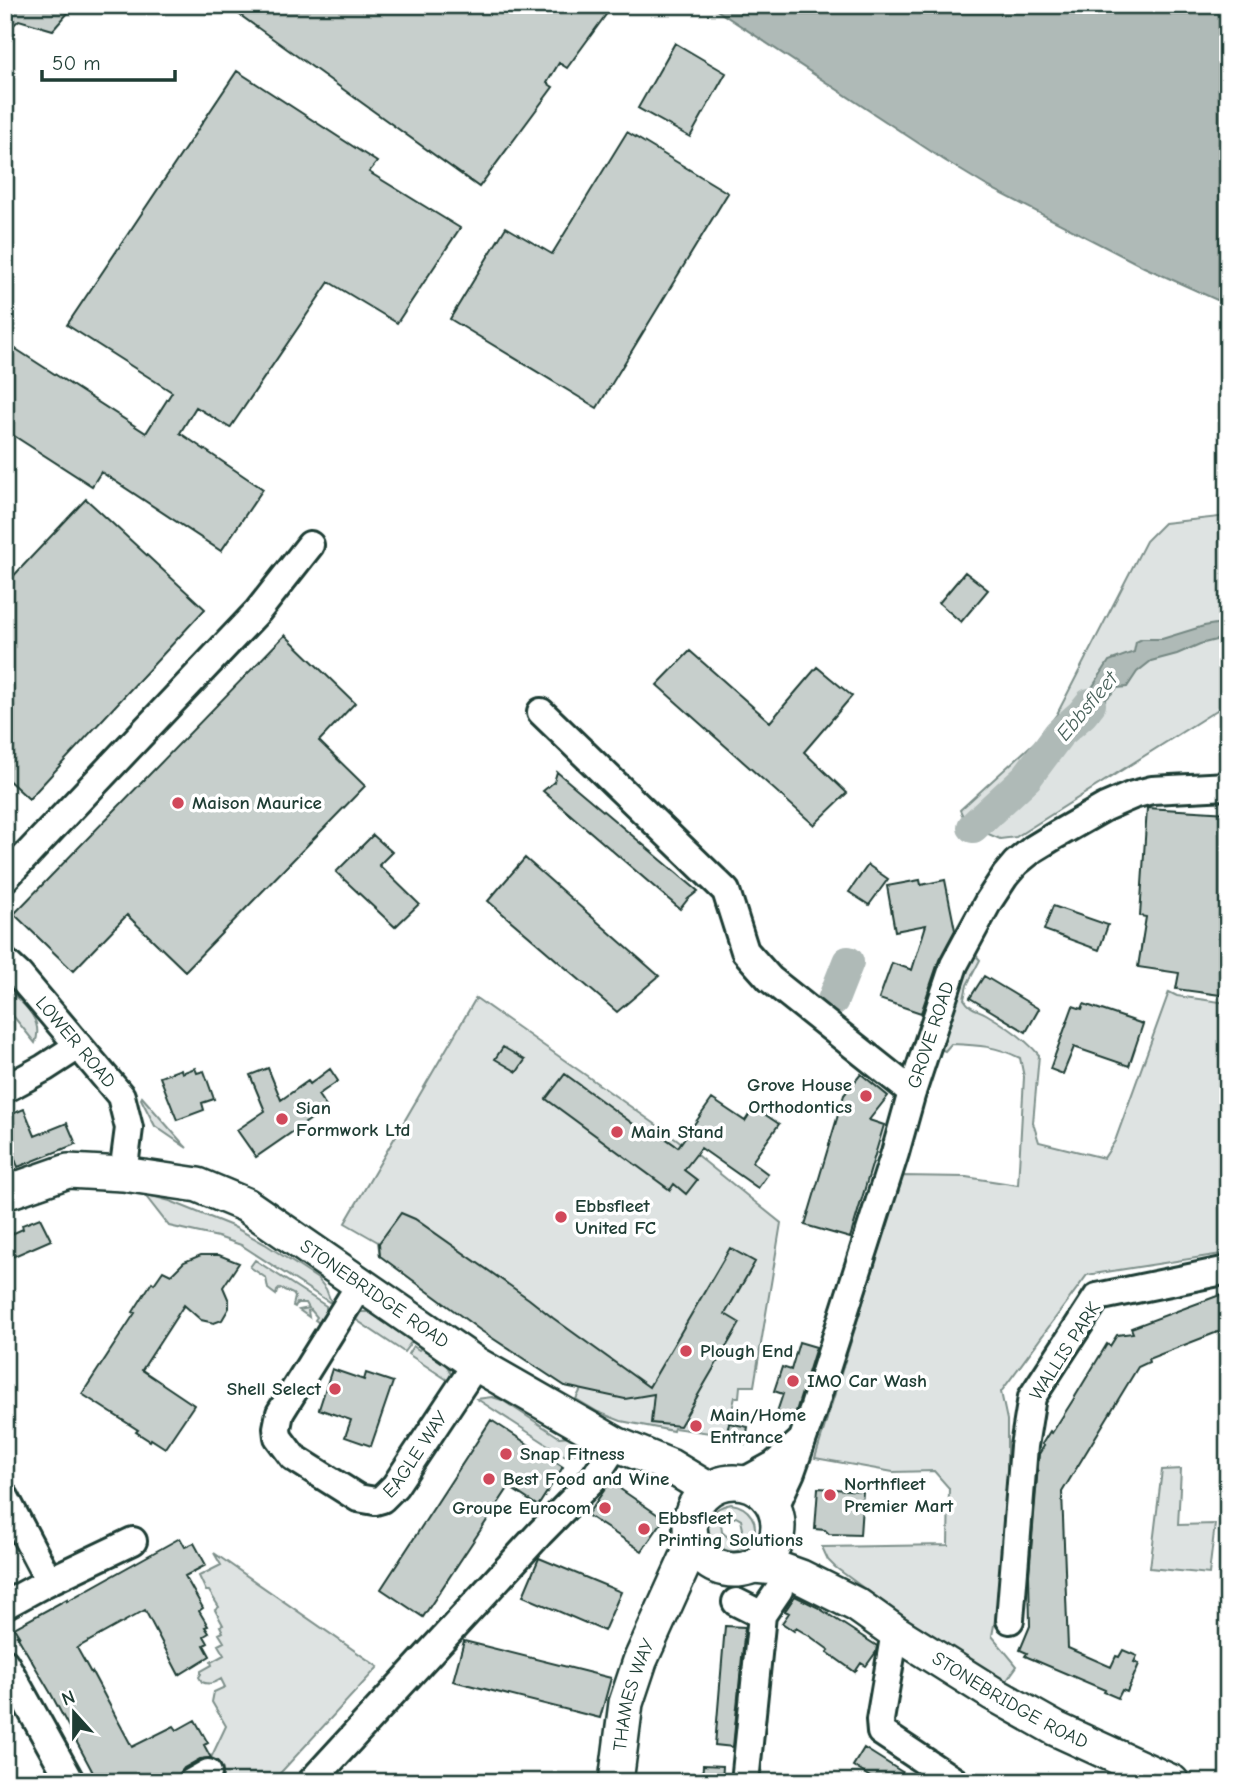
<svg xmlns="http://www.w3.org/2000/svg" width="1233" height="1787" viewBox="0 0 1233 1787" font-family="'Comic Neue',sans-serif">
  <style>
    .green { fill: #dee3e2; stroke: #7e908b; stroke-width: 2; fill-rule: evenodd }
    .water { fill: #afbab7; stroke: #758883; stroke-width: 2 }
    .lines { fill: none; stroke-linecap: round; stroke-linejoin: round }
    .river { stroke: #afbab7; stroke-width: 32 }
    .building { fill: #c7cfcc; stroke: #1f3d34; stroke-width: 2 }
    .minor-casing { stroke: #1f3d34; stroke-width: 32 }
    .major-casing { stroke: #1f3d34; stroke-width: 38 }
    .minor { stroke: #fff; stroke-width: 26 }
    .major { stroke: #fff; stroke-width: 33 }
    .poi-dot { fill: #d1495b; stroke: #fff; stroke-width: 2.5 }
    .labels { text-anchor: middle; dominant-baseline: central; stroke-width: 7; stroke-linejoin: round; paint-order: stroke }
    .poi-label { font-size: 19px; font-weight: bold; fill: #1f3d34; stroke: #fff; text-anchor: start }
    .street-label { font-size: 19px; fill: #1f3d34; stroke: #fff }
    .water-label { font-size: 21px; font-style: italic; fill: #4a625b; stroke: #fff }
  </style>
  <rect width="100%" height="100%" fill="#fff"/>
  <filter id="ink" filterUnits="userSpaceOnUse"><feTurbulence type="fractalNoise" baseFrequency=".0143" numOctaves="2"/><feDisplacementMap in="SourceGraphic" scale="14" xChannelSelector="R" yChannelSelector="G"/><feConvolveMatrix kernelMatrix="1 2 1 2 8 2 1 2 1" color-interpolation-filters="sRGB"/></filter>
  <g filter="url(#ink)">
    <!-- green -->
    <path class="green" d="M1228,516V703L1016,837L1000,839L967,825L960,810L1038,739L1057,714L1146,541L1164,523Z
      M974,953L980,960L967,985L964,999C970,1009 977,1009 986,1014C1005,1025 1025,1038 1039,1055L1033,1123L1039,1142L1104,1158L1115,1141L1169,992L1177,996L1228,1003V1253L1087,1275L1001,1392L1007,1420V1554L992,1636L1017,1666L1005,1683L918,1628L835,1567L828,1560L822,1547L948,1545L949,1488L934,1471L893,1472L815,1458L902,1176L966,1177L1018,1185L1024,1077L1020,1058C996,1046 979,1045 951,1044L945,1051L940,1049L958,986Z
      M5,987C21,1002 45,1019 35,1043L5,1006Z
      M476,998L678,1140L781,1223L754,1386H740L739,1397H735L727,1432L718,1431L717,1434L674,1428L673,1431L621,1421L598,1412L576,1399L581,1389L380,1256L378,1242L345,1223Z
      M142,1097L184,1145L187,1148L155,1126L141,1099Z
      M144,1194L170,1201L232,1226L265,1244L318,1279L326,1289L331,1302H329L241,1245L218,1237L169,1226Z
      M255,1260L326,1306V1314L322,1325L315,1320L317,1317L311,1310L308,1311L309,1317L299,1310L309,1308L306,1303H297L295,1307L293,1306L295,1297L293,1294L280,1288L277,1291L276,1295L268,1289L266,1278L250,1267Z
      M361,1312H369L412,1341L404,1352L352,1317Z
      M413,1346L419,1350L422,1347C436,1356 452,1363 452,1383L408,1354Z
      M492,1397L502,1400L559,1437C574,1435 578,1435 588,1447L584,1451L565,1456L477,1399Z
      M1181,1469L1178,1525L1215,1524L1209,1574L1150,1568L1162,1470Z
      M731,1504C748,1506 762,1523 751,1540C727,1577 680,1514 731,1504ZM736,1517L741,1520L743,1529L737,1537L730,1539L722,1532L721,1523L725,1519L728,1520Z
      M214,1553L378,1667L272,1782H212L209,1762L226,1726L212,1702L214,1692L225,1687L221,1679C214,1683 209,1685 202,1682L199,1677L201,1674V1671L212,1665L211,1662L224,1655L218,1645L224,1642L219,1634L223,1632L220,1626L223,1625L215,1610L219,1607L209,1591H206L199,1576L221,1565Z"/>
    <!-- water -->
    <path class="water" d="M709,5H1228V305L1144,267L985,185L944,160Z
      M1228,622V637L1200,644L1177,654L1151,661L1137,672L1127,687L1117,688L1104,701L1098,718L1088,728L1066,742L1059,734V726L1074,716L1109,661L1134,652L1136,642L1142,639H1162L1204,626Z"/>
    <g class="lines">
      <!-- river -->
      <path class="river" d="M973,827L1027,777L1059,734L1082,714L1090,704
        M833,1000L848,962"/>
    </g>
    <!-- building -->
    <path class="building" d="M5,5H75L53,30L19,20L5,33Z
      M226,5H613L567,68L559,63L547,83L553,87L479,187Z
      M675,43L726,73L690,137L638,108Z
      M237,71L377,162L369,172L460,228L397,323L329,282L230,428L196,407L180,433L263,489L221,551L101,472L92,486L5,430V342L146,433L172,392L67,325Z
      M627,132L728,193L597,408L450,319L506,227L552,254Z
      M86,499L205,609L29,799L5,777V585Z
      M965,572L988,590L961,622L939,603Z
      M285,635L355,703L319,741L365,786L185,971L127,915L73,971L14,914Z
      M690,651L770,722L817,667L852,696L804,752L847,793L814,825L657,685Z
      M557,772L698,891L688,899L680,909L543,791L554,782Z
      M1147,808L1228,813L1225,868H1228V996L1176,989L1179,973L1138,967L1146,917L1140,916Z
      M373,835L392,852L379,865L419,904L395,927L336,872Z
      M525,858L659,976L617,1012L488,901Z
      M868,865L888,879L869,905L849,892Z
      M920,880L921,885L945,880L955,930L939,960L921,1013L879,999L892,963L912,970L926,925L895,931L887,886Z
      M1053,906L1108,925L1099,950L1044,930Z
      M984,976L1039,1009L1026,1032L970,998Z
      M1084,1004L1143,1024L1129,1066L1074,1047L1063,1074L1050,1069L1073,1006L1082,1009Z
      M503,1047L525,1060L517,1072L495,1059Z
      M195,1068L197,1073L204,1071L214,1099L202,1103L204,1110L177,1120L160,1077L181,1069L182,1073Z
      M268,1068L281,1100L308,1081L310,1084L330,1069L338,1081L318,1095L327,1108L256,1157L237,1130L265,1111L250,1075Z
      M565,1074L651,1137L655,1131L678,1147L712,1099L745,1121L754,1107L779,1124L752,1162L768,1174L758,1188L701,1148L684,1170L697,1180L686,1194L674,1184L670,1190L546,1099Z
      M861,1074L888,1096L869,1120L884,1125L850,1238L805,1225L844,1095Z
      M24,1109L35,1136L67,1123L76,1144L18,1167L5,1134V1117Z
      M401,1213L415,1219L529,1299L553,1318L649,1387L730,1248L755,1262L725,1314L740,1323L680,1426L651,1423L654,1394L625,1399L565,1386L480,1330L380,1256L379,1243Z
      M40,1218L51,1240L5,1260V1237L23,1229L22,1225Z
      M201,1255H219L239,1263L223,1287L229,1301V1308L222,1320L214,1323L201,1320L184,1305L142,1370L194,1405L165,1448L151,1439L150,1441L136,1432L138,1430L82,1394L135,1313L133,1312L152,1282L154,1284L163,1271L171,1275L184,1262Z
      M1228,1292V1328L1148,1359L1149,1362L1138,1367L1062,1492L1068,1648L1111,1667L1116,1656L1119,1657L1123,1650L1137,1656L1134,1662L1139,1664L1127,1692L1122,1690L1118,1698L1104,1692L1105,1690L1025,1656L1027,1653L1020,1650L1030,1626L1029,1575L1039,1454L1044,1446L1042,1444L1050,1431L1052,1433L1073,1400L1107,1344L1110,1346L1117,1335L1133,1333L1131,1328Z
      M799,1342L816,1347L794,1418L777,1412L783,1394L774,1391L782,1367L791,1370Z
      M332,1369L364,1380L366,1373L393,1382L371,1446L345,1437L351,1420L319,1409Z
      M491,1420L563,1467L538,1506L509,1487L423,1617L381,1589Z
      M729,1423L748,1427L745,1444L726,1440Z
      M610,1482L664,1519L642,1551L587,1515Z
      M818,1488L863,1491L860,1535L829,1534L825,1530L815,1529Z
      M180,1538L185,1547L194,1543L206,1565L185,1576L203,1608L199,1611L208,1626L205,1627L209,1633L204,1636L208,1643L204,1645L210,1656L179,1675L145,1610L77,1648L91,1673L92,1672L132,1747L174,1726L177,1730L195,1720L208,1743L204,1745L211,1758L200,1759L184,1768L178,1776L168,1782H98L50,1692L17,1636H19L14,1628L67,1599V1601Z
      M539,1558L621,1592L604,1631L523,1596Z
      M795,1596L817,1607L877,1646L876,1652L866,1666L861,1663L855,1672L827,1652L829,1650L811,1637L796,1628L794,1631L782,1623L789,1613L785,1611Z
      M725,1626L745,1627L733,1747L715,1745Z
      M464,1641L611,1678L600,1718L453,1681Z
      M864,1748L918,1782H878L853,1766Z
      M703,1765L723,1766L722,1782H702Z"/>
    <g class="lines">
      <!-- minor casing -->
      <g class="minor-casing">
        <g id="minor">
          <path d="M541,712L726,891L745,951L770,979L912,1092"/>
          <path d="M5,878L258,611L310,545"/>
          <path id="s1" d="M5,962L19,975L121,1096L129,1128L123,1174"/>
          <path d="M5,1089L44,1068L78,1046"/>
          <path id="s2" d="M361,1283L280,1413L277,1428L278,1437L293,1457L358,1498L375,1501L382,1499L395,1486L476,1364"/>
          <path d="M743,1482L774,1465L799,1443"/>
          <path d="M5,1497L49,1581"/>
          <path id="s3" d="M776,1510L778,1500L791,1472L812,1413L895,1153L912,1092L954,965L988,902L1005,876L1016,863L1033,849L1056,835L1105,807L1133,795L1152,790L1228,786"/>
          <path d="M736,1602L762,1615"/>
          <path d="M5,1605L49,1581L133,1541"/>
          <path d="M1010,1620L1024,1446L1032,1397L1097,1297L1228,1270"/>
          <path d="M895,1632L880,1720L881,1732L956,1782"/>
          <path d="M5,1663L71,1782"/>
          <path d="M192,1782L208,1773"/>
          <path d="M311,1782L540,1533L594,1478L616,1444"/>
          <path d="M745,1782L762,1615L779,1590"/>
        </g>
      </g>
      <!-- major casing -->
      <g class="major-casing">
        <g id="major">
          <path id="s4" d="M5,1193L68,1171L123,1174L198,1185L246,1205L476,1364L616,1444L670,1466L708,1489"/>
          <circle cx="734" cy="1526" r="44"/>
          <path id="s5" d="M754,1566L776,1568L801,1577L857,1605L895,1632L992,1693L1056,1729L1172,1782"/>
          <path id="s6" d="M616,1782L626,1703L640,1661L693,1544"/>
        </g>
      </g>
      <!-- minor -->
      <use href="#minor" class="minor"/>
      <!-- major -->
      <use href="#major" class="major"/>
    </g>
  </g>
  <!-- markers -->
  <g class="poi-dot">
    <circle cx="178" cy="803" r="7"/>
    <circle cx="866" cy="1096" r="7"/>
    <circle cx="282" cy="1119" r="7"/>
    <circle cx="617" cy="1132" r="7"/>
    <circle cx="561" cy="1217" r="7"/>
    <circle cx="686" cy="1351" r="7"/>
    <circle cx="793" cy="1381" r="7"/>
    <circle cx="335" cy="1389" r="7"/>
    <circle cx="696" cy="1426" r="7"/>
    <circle cx="506" cy="1454" r="7"/>
    <circle cx="489" cy="1479" r="7"/>
    <circle cx="830" cy="1495" r="7"/>
    <circle cx="605" cy="1508" r="7"/>
    <circle cx="644" cy="1529" r="7"/>
  </g>
  <g class="labels">
    <!-- poi labels -->
    <g class="poi-label">
      <text x="192" y="803">Maison Maurice</text>
      <text x="852" y="1085" text-anchor="end">Grove House<tspan x="852" dy="22">Orthodontics</tspan></text>
      <text x="296" y="1108">Sian<tspan x="296" dy="22">Formwork Ltd</tspan></text>
      <text x="631" y="1132">Main Stand</text>
      <text x="575" y="1206">Ebbsfleet<tspan x="575" dy="22">United FC</tspan></text>
      <text x="700" y="1351">Plough End</text>
      <text x="807" y="1381">IMO Car Wash</text>
      <text x="321" y="1389" text-anchor="end">Shell Select</text>
      <text x="710" y="1415">Main/Home<tspan x="710" dy="22">Entrance</tspan></text>
      <text x="520" y="1454">Snap Fitness</text>
      <text x="503" y="1479">Best Food and Wine</text>
      <text x="844" y="1484">Northfleet<tspan x="844" dy="22">Premier Mart</tspan></text>
      <text x="591" y="1508" text-anchor="end">Groupe Eurocom</text>
      <text x="658" y="1518">Ebbsfleet<tspan x="658" dy="22">Printing Solutions</tspan></text>
    </g>
    <!-- street labels -->
    <g class="street-label">
      <text stroke="none"><textPath href="#s3" startOffset="500">GROVE ROAD</textPath></text>
      <text stroke="none"><textPath href="#s1" startOffset="107">LOWER ROAD</textPath></text>
      <text stroke="none"><textPath href="#s4" startOffset="406">STONEBRIDGE ROAD</textPath></text>
      <text transform="translate(1065 1351) rotate(-57)">WALLIS PARK</text>
      <text stroke="none"><textPath href="#s2" startOffset="360">EAGLE WAY</textPath></text>
      <text stroke="none"><textPath href="#s6" startOffset="89">THAMES WAY</textPath></text>
      <text stroke="none"><textPath href="#s5" startOffset="292">STONEBRIDGE ROAD</textPath></text>
    </g>
    <!-- water labels -->
    <g class="water-label">
      <text transform="translate(1087 706) rotate(-50)">Ebbsfleet</text>
    </g>
  </g>
  <!-- margin -->
  <rect width="1233" height="1787" fill="none" stroke="#fff" stroke-width="28"/>
  <rect x="14" y="14" width="1205" height="1759" fill="none" stroke="#1f3d34" stroke-width="2.5" filter="url(#ink)"/>
  <!-- north arrow -->
  <g transform="translate(74 1713) rotate(339)" stroke="#ffffff" stroke-width="5" paint-order="stroke">
  <path d="M0-5L12 26L0 18L-12 26Z" fill="#1f3d34"/>
  <text y="-10" font-size="19" font-weight="bold" text-anchor="middle" fill="#1f3d34">N</text>
  </g>
  <!-- scale -->
  <path d="M42 70v10h133v-10" fill="none" stroke="#1f3d34" stroke-width="3.5"/>
  <text x="52" y="70" font-size="21" fill="#1f3d34" stroke="#ffffff" stroke-width="5" paint-order="stroke">50 m</text>
</svg>
